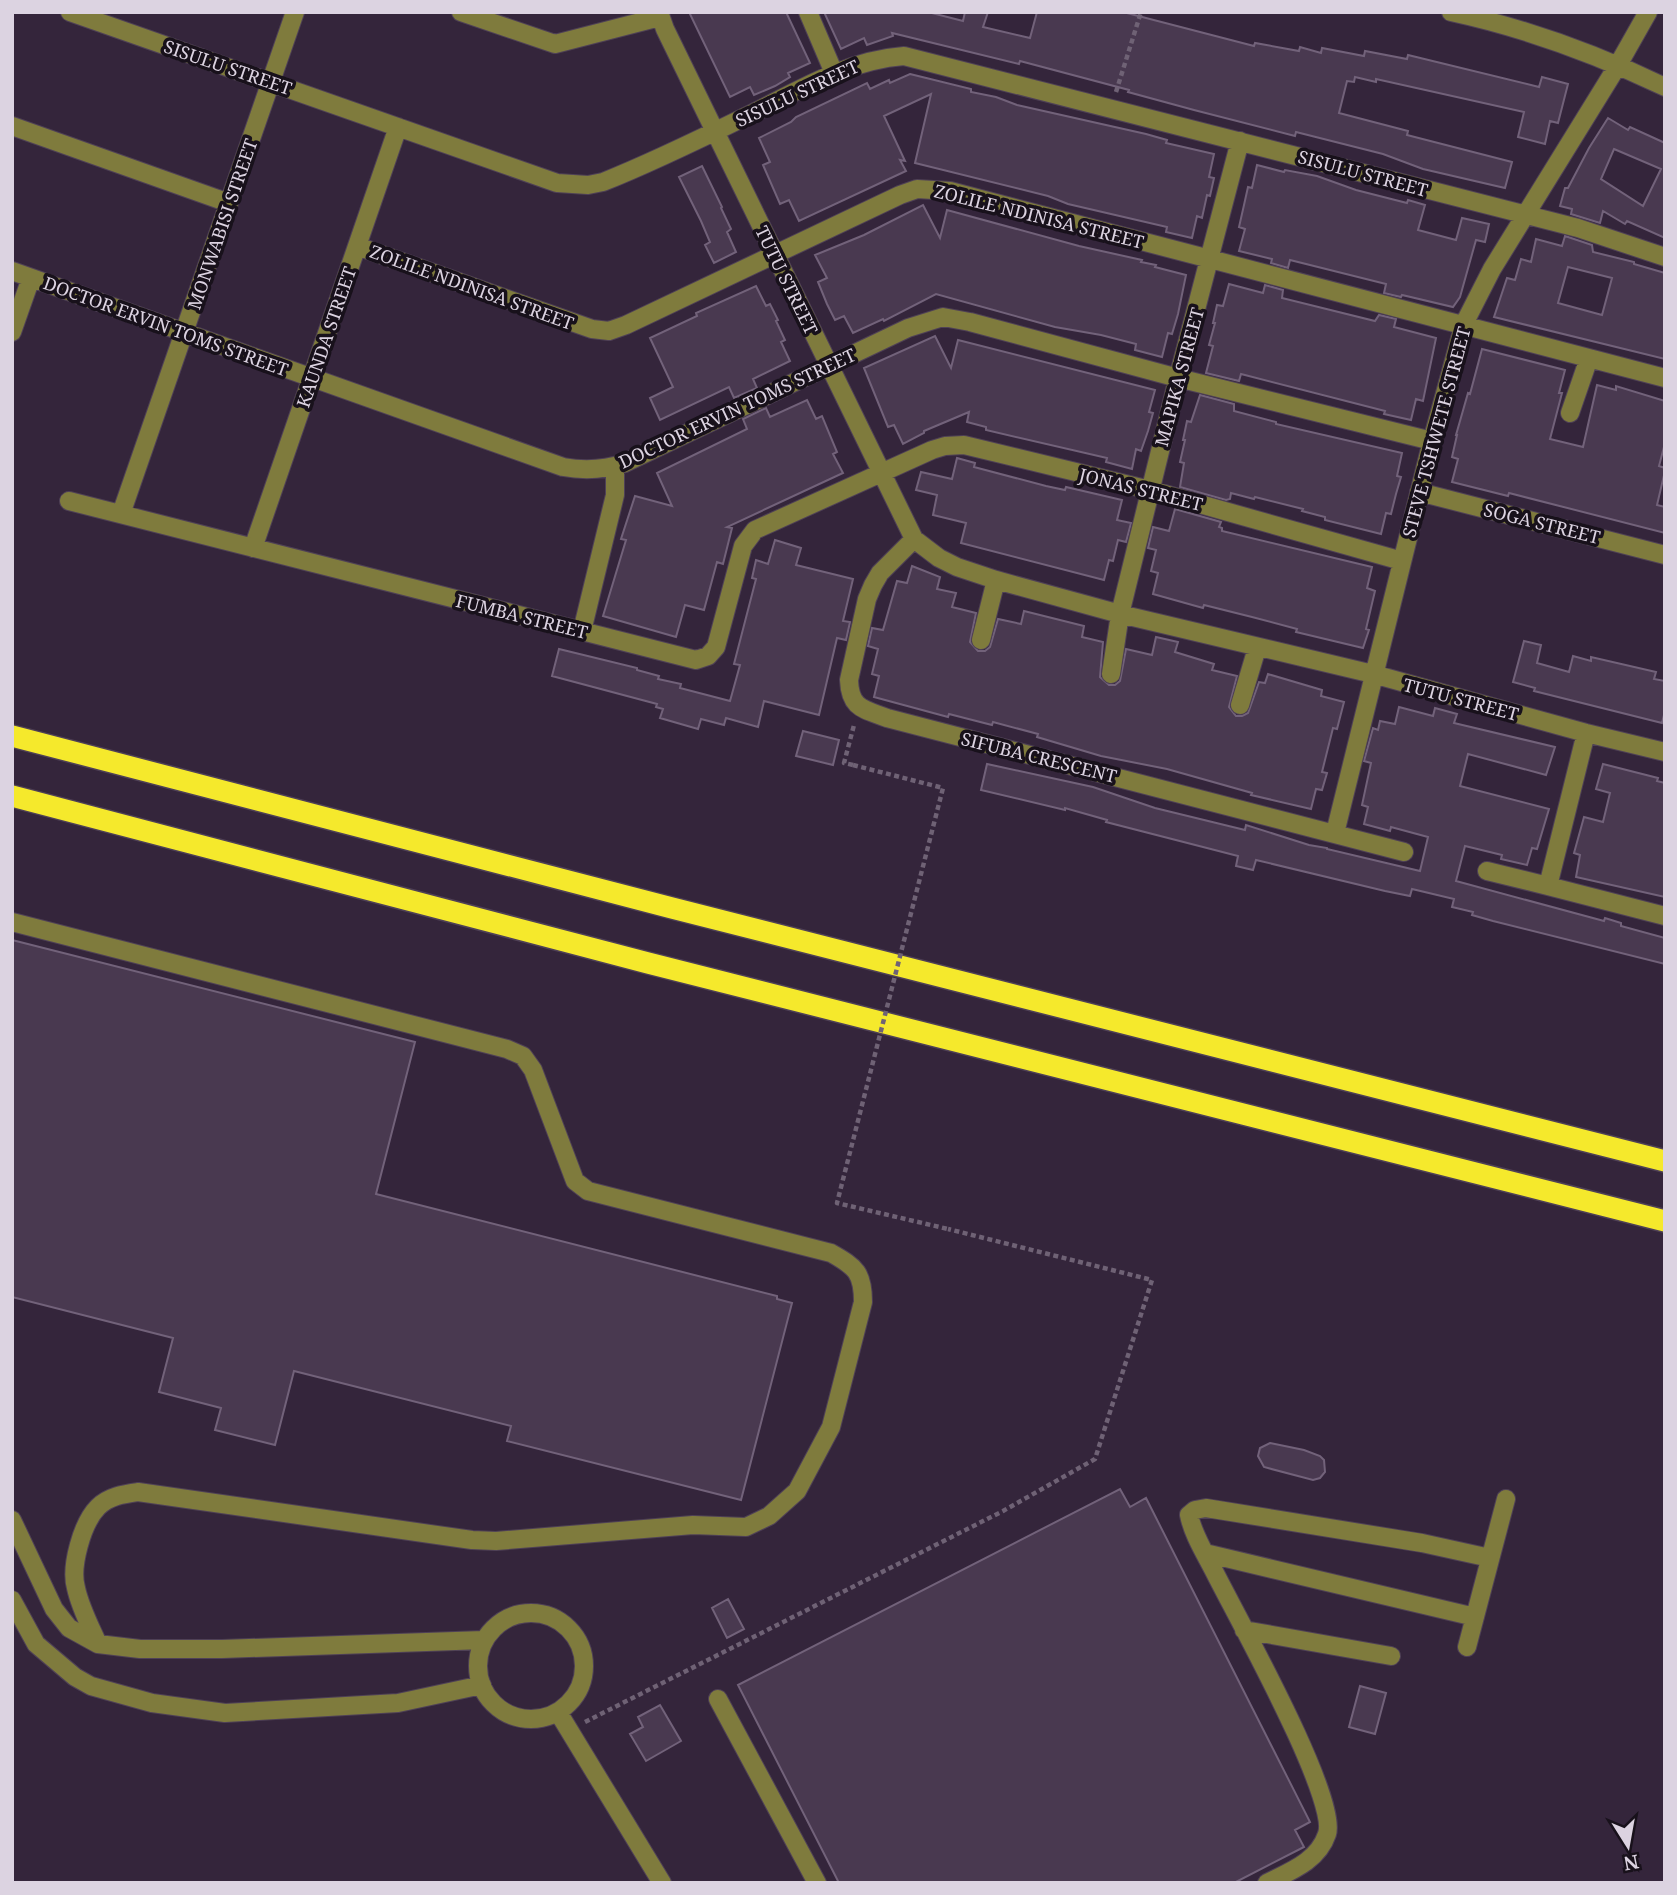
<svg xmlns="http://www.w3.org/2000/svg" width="1677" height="1895" viewBox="0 0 1677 1895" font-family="'Noto Serif',serif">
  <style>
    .building { fill: #493950; stroke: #72627a; stroke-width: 2; fill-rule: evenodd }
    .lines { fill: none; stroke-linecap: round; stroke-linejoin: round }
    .minor-casing { stroke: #4f4156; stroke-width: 20 }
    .highway-casing { stroke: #4f4156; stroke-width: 24 }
    .path { stroke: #6f6275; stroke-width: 4.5; stroke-dasharray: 5 3.5; stroke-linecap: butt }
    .minor { stroke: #7f7b3d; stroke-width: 18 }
    .highway { stroke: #f5e92c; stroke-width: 21 }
    .path-bridge { stroke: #6f6275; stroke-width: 4.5; stroke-dasharray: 5 3.5; stroke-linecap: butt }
    .labels { text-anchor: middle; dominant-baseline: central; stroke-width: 7; stroke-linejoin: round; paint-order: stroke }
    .street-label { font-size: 18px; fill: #dcd3e1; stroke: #18111b }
  </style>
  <rect width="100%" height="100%" fill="#34253b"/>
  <!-- building -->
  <path class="building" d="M689,12H786L810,63L788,73L790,77L775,86L754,95L750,87L730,97Z
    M824,12H928L963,21L965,12H988L983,27L1030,38L1037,12H1123L1254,46L1255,43L1299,51L1300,47L1321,53L1322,48L1364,56L1365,51L1407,59L1408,55L1539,87L1542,77L1568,84L1558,123L1550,121L1545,144L1518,137L1524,112L1376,79V82L1355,77L1354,82L1347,81L1339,113L1408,131L1407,135L1512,162L1505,188L1423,169L1383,154L1296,132L1295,136L1194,110L1128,92L1129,90L1020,61L1019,64L892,33L893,36L867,45L864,38L841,49Z
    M910,74L971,89V92L996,97L1017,105L1146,134L1167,140L1166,143L1214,154L1209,177L1214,178L1210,196L1207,195L1202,218L1197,216L1192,238L1166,232L1167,227L1068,204L1048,196L915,163L931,94L884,116L905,161L900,160L906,171L799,221L789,200L780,204L763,165L770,162L759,138L791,122L796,117L867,83L870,89L889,80L890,83Z
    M1608,118L1628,130L1630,127L1665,143V238L1627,221L1625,224L1603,211L1600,223L1571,214L1572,209L1560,206L1565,188H1568L1589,148ZM1614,149L1661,169L1643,206L1601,179Z
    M1257,165L1284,172L1285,170L1317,176L1356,190L1407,203L1408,200L1425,205L1418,230L1456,240L1462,218L1489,224L1485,242L1476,240L1460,297L1453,307L1402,295L1401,297L1384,293L1386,284L1290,260L1288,268L1271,263L1272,259L1239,251L1245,229L1239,227L1244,205L1248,187L1252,188Z
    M702,166L722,207L721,208L731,229L727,232L736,252L714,263L705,245L710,242L701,221L679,177Z
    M923,205L940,238L947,210L1079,246L1142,260L1141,262L1156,265L1155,267L1186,275L1178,314L1172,334L1168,333L1162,357L1135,350L1136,344L1101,335L1055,327L936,294L884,321L883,319L853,333L844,316L835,320L827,304L818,282L827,278L815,255L864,235Z
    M1565,236L1592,245L1593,252L1634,262V264L1665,273V359L1494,317L1507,278L1515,280L1521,259L1531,262L1536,239L1562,246ZM1568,267L1612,278L1602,315L1558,303Z
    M1229,284L1263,293L1265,285L1283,290L1282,298L1375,321L1379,315L1396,319L1394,327L1436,338L1423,401L1416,399L1411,420L1384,414L1385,411L1241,374L1239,381L1206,373L1213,346L1209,345L1215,323H1213L1217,305L1223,306Z
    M756,286L766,306L770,304L778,320L776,321L785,340L781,342L790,361L753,379L757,388L734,398L729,387L660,420L650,398L673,387L650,338L697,316L696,313Z
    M935,336L951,368L958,340L1155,390L1149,412L1153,413L1148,431L1141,451L1136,449L1132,469L1106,462L1107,458L986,430V427L967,422L969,412L924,431V433L903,444L894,425L888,427L864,368Z
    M1482,349L1565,370L1559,393H1562L1550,439L1583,447L1597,385L1616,390V386L1665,401V443L1659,466L1665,468V471L1657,505L1665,507V533L1509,493L1508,496L1452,482L1458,459L1452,457L1457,435H1456L1468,393L1470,394Z
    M1200,395L1234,404V411L1276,422V424L1402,453L1397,476L1401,477L1396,494L1391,514L1386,513L1381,534L1325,520V517L1302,511L1303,509L1255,497L1254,499L1231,493L1230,499L1226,500L1180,487L1184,463L1180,462L1185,440H1183L1187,421L1191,422Z
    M807,400L816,419L822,416L837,452L833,454L843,473L727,527L732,528L723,564L717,562L704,610L685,605L676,637L603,616L626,540L621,539L635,496L672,506L657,473L747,429L743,419L766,408L770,417Z
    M957,458L975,463L974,467L1046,486L1065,490L1066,487L1122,500L1117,520L1131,523L1126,542L1118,540L1113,561L1109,560L1104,580L961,543L966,523L933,515L937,495L916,490L921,472L952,479Z
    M1175,509L1221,522L1219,527L1222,528V531L1372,567L1367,588L1375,591L1366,629L1369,630L1363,648L1296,632L1297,629L1252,617L1204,605L1203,608L1153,594L1158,573L1151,571L1156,550L1148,548L1153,527L1169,531Z
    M775,540L801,548L796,565L853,579L843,621L850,622L846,640L837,638L819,715L764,701L758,727L726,718L724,725L701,719L698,729L660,718L663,709L656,707L657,704L552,676L559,649L637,668V670L659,676L658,679L681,684L680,688L730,701L740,665L734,664L756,579L752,578L756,560L768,564Z
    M912,566L940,577L937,589L956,593L952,607L976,613L970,642L978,651H985L990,647L998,619L1021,624L1024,611L1084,626L1082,637L1103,642L1100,677L1109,685H1115L1120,681L1126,649L1152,655L1156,637L1178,642L1175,652L1214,664L1212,670L1237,676L1229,707L1236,716H1242L1248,713L1259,682L1265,683L1268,674L1322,690L1321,696L1344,702L1337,729L1333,728L1322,772L1327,773L1322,790L1316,789L1311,809L1251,795L1252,793L1167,769L1101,756L1037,737L1038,734L993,722L992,725L949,714L948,717L874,697L879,676L872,674L878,649L868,646L872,628L883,630L897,581L907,583Z
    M1524,641L1541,645L1537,663L1569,672L1573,656L1591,661V657L1656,672L1654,679L1665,681V711L1662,723L1534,691L1535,688L1513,682Z
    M1399,707L1433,716L1435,708L1457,714L1454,723L1555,747L1546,775L1468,754L1460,786L1549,809L1537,849L1532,848L1527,865L1501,859L1502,855L1465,846L1456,881L1604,921L1605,918L1621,923V926L1665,938V964L1493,921L1472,915L1473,912L1452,907L1454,899L1412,889L1410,896L1385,891L1256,860L1253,870L1236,866L1238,856L1106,822L1107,820L1065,808V810L981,790L987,764L1093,787L1155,808L1245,830L1246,825L1309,845L1327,848V849L1420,871L1428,837L1391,827L1390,831L1364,824L1368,807L1362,805L1371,763L1364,761L1373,728L1378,730L1380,721L1395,724Z
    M803,731L839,740L833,765L796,756Z
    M1603,764L1658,778L1657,781L1665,783V897L1576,877L1580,855L1574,853L1584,817L1603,822L1610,793L1596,789Z
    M12,940L415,1042L376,1194L777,1296V1299L792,1303L741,1500L507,1441L511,1426L294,1371L275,1445L215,1430L221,1408L159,1392L173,1338L12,1297Z
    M1270,1443L1304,1450L1320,1456L1324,1460L1325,1472L1320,1478L1313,1480L1264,1467L1258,1456L1260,1448Z
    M1120,1489L1130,1507L1146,1498L1310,1822L1295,1830L1304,1847L1234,1883H839L738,1685Z
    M728,1599L744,1629L727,1638L712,1608Z
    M1360,1686L1386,1693L1375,1734L1349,1727Z
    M660,1705L681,1741L646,1761L630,1734L643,1727L638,1717Z"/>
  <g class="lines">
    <!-- minor casing -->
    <g class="minor-casing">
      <path id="minor" d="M70,12L557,183L588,185L603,182C656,161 708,135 759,110C806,86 851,60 904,56L1578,228L1665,257
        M461,12L555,44L660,17
        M659,12L665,29L914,539L939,558L957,567L996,580L1120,614L1373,674L1586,733L1665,752
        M808,12L834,73
        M1451,12C1525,28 1596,54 1665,87
        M12,126L229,203
        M357,246L592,329L609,331L626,325L900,195L917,189L950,191L1665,378
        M12,271L563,467C585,471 604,470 625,463L908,328L943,317L970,322L1178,378L1432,441
        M12,332L31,278
        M1570,413L1589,358
        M1419,492L1665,555
        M69,501L696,660L708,656L716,647L743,546L755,530L932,450L945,446L964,445L1150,490L1402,561
        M121,514L295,12
        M914,539L880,573L873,585L867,599L849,680C850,709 864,709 887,718L1404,852
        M253,548L398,127
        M582,631L615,495V466
        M981,640L996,580
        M1111,674L1120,614L1178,378L1240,141
        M1240,705L1257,648
        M1586,733L1548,886L1665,916
        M1335,833L1432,441L1464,324L1492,269L1618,65L1648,12
        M1487,871L1548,886
        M12,922L507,1049L523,1056L533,1070L575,1181L588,1191L831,1253C856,1267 863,1273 863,1302L831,1427L797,1491L769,1516L746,1527L693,1525L496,1541L472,1540L138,1492C124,1494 109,1496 98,1507C82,1523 70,1567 76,1588C80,1607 90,1626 98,1644
        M12,1520L54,1609L69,1628L98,1644L140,1649H222L484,1640
        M1205,1553L1475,1617
        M12,1600L36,1644L75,1677L91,1686L152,1703L225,1713L398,1703L482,1685
        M478 1666a53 53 0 1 1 106 0a53 53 0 1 1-106 0Z
        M1244,1630L1391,1656
        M1467,1647L1506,1499
        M718,1699L817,1883
        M558,1712L662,1883
        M1267,1883C1291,1871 1318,1861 1327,1834C1339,1799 1236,1615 1215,1573C1206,1555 1193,1535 1189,1515L1195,1510L1206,1508L1422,1543L1490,1558"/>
    </g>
    <!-- highway casing -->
    <g class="highway-casing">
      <path id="highway" d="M12,736L672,908L1665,1161
        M12,796L648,963L1665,1221"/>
    </g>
    <!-- path -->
    <path class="path" d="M1116,92L1141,12
      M853,765L844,763L854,725
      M585,1722L1003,1511L1095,1459L1152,1280L948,1229"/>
    <!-- minor -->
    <use href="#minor" class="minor"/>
    <!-- highway -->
    <use href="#highway" class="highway"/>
    <!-- path-bridge -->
    <path class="path-bridge" d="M853,765L943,788L837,1203L948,1229"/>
  </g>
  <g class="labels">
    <!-- street labels -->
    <g class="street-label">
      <text transform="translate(228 67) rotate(19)">SISULU STREET</text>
      <text transform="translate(797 93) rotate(-25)">SISULU STREET</text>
      <text transform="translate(1363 173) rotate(15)">SISULU STREET</text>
      <text transform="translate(1039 216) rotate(14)">ZOLILE NDINISA STREET</text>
      <text transform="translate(222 224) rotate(-71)">MONWABISI STREET</text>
      <text transform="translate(787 280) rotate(64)">TUTU STREET</text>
      <text transform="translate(472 287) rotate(20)">ZOLILE NDINISA STREET</text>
      <text transform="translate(166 326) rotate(20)">DOCTOR ERVIN TOMS STREET</text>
      <text transform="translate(326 337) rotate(-71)">KAUNDA STREET</text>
      <text transform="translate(1179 377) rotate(-75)">MAPIKA STREET</text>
      <text transform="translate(737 408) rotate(-25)">DOCTOR ERVIN TOMS STREET</text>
      <text transform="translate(1436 432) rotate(-75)">STEVE TSHWETE STREET</text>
      <text transform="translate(1141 489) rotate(14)">JONAS STREET</text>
      <text transform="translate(1542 523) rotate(14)">SOGA STREET</text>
      <text transform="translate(522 616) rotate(14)">FUMBA STREET</text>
      <text transform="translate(1461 699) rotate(15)">TUTU STREET</text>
      <text transform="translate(1039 757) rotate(14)">SIFUBA CRESCENT</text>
    </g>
  </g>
  <!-- border -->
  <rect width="1677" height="1895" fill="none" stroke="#dcd3e1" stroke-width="28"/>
  <!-- north arrow -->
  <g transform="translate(1628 1846) rotate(169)" stroke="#18111b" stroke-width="5" paint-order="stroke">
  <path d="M0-5L12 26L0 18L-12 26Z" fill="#dcd3e1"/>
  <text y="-10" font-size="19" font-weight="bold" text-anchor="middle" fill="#dcd3e1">N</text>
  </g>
</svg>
